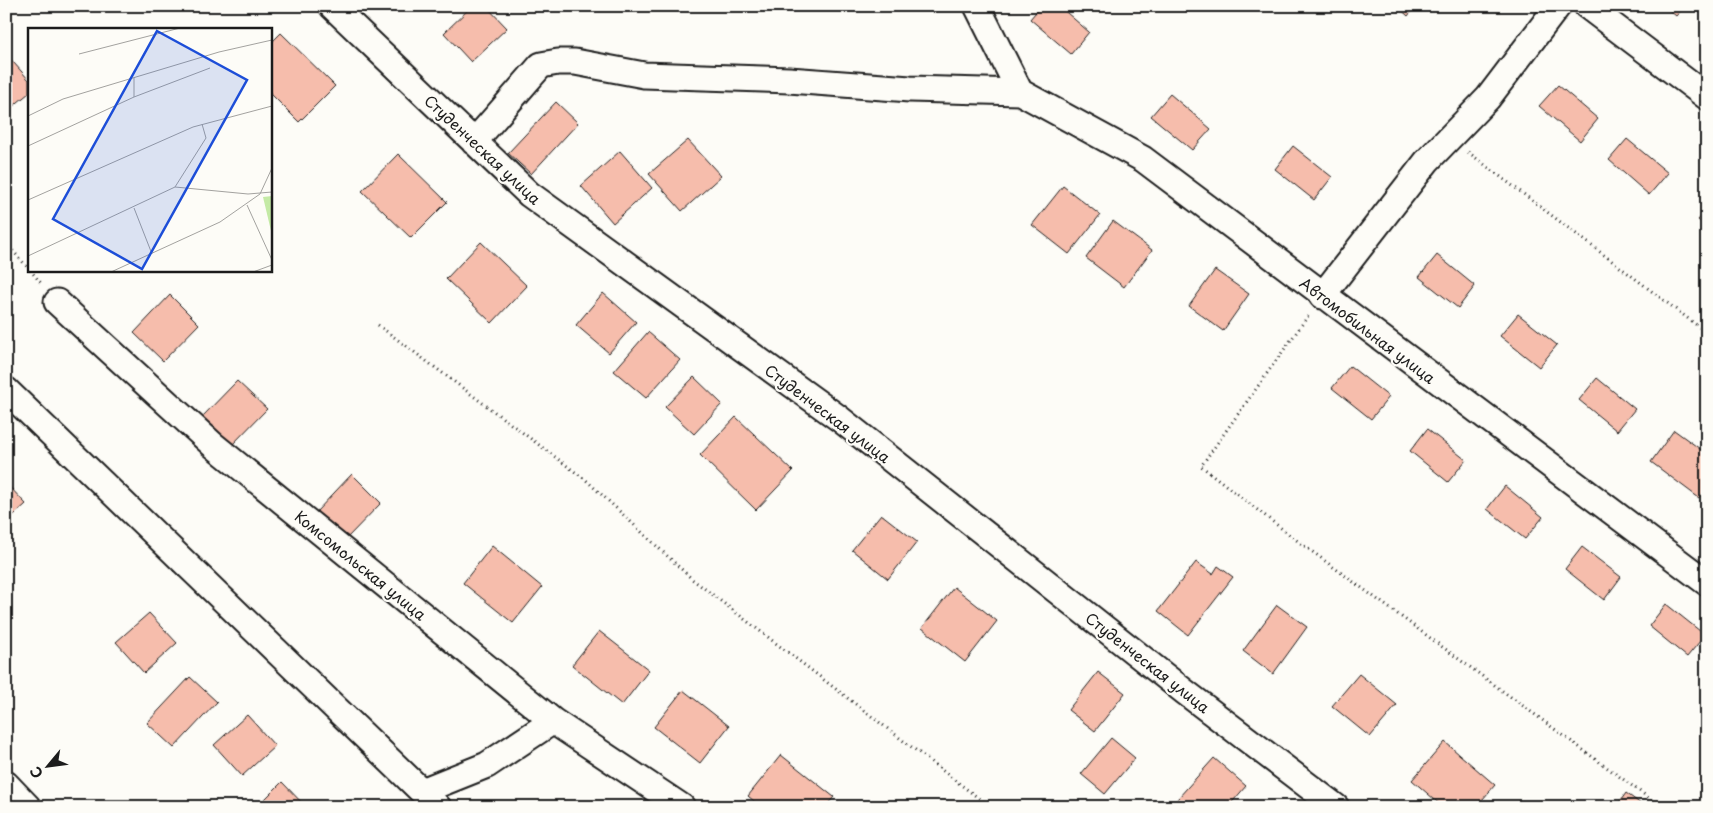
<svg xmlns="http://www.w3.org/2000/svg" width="1713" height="813" viewBox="0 0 1713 813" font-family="'Playpen Sans',sans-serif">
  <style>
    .building { fill: #f6bdac; stroke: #1c1c1c }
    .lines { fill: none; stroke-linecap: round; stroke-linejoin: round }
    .street-casing { stroke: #1c1c1c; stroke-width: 29 }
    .path { stroke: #1c1c1c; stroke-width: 3; stroke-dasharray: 1 4; stroke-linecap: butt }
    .street { stroke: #fdfcf7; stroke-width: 25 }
    .labels { text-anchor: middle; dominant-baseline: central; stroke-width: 4.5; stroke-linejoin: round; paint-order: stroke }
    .street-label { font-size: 15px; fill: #1c1c1c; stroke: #fdfcf7 }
    .inset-road { fill: none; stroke: #a3a29f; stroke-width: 1 }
    .view { fill: #1d4ed8; fill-opacity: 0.15; stroke: #1d4ed8; stroke-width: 2.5 }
    .inset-edge { fill: none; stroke: #1c1c1c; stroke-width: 2.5 }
  </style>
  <rect width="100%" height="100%" fill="#fdfcf7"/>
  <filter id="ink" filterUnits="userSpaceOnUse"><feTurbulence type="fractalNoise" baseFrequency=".02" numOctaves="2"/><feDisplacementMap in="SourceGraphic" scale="10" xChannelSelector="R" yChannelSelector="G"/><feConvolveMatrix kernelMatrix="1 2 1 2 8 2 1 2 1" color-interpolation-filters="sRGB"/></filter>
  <g filter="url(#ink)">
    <!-- building -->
    <path class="building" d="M472,6H486L507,28L471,62L444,33Z
      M1041,6H1059L1089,32L1071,54L1030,19Z
      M1397,6H1416L1408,16Z
      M1664,6H1685L1676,16Z
      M281,33L335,86L299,122L270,93V44Z
      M6,54L29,80V93L6,112Z
      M1558,85L1598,119L1580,141L1539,106Z
      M1170,94L1211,129L1192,150L1151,116Z
      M556,102L578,123L531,174L508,153Z
      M1627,139L1668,173L1649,195L1609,160Z
      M688,140L721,176L682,211L649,174Z
      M1293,146L1332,177L1314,200L1275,169Z
      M620,151L652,188L613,223L581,186Z
      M398,154L447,202L411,238L362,191Z
      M1063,186L1100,215L1069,254L1032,225Z
      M1707,210V227L1698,220Z
      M1113,221L1152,250L1124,287L1086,258Z
      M481,242L527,286L492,323L446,279Z
      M1437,255L1475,286L1458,308L1419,277Z
      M1215,270L1249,294L1223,331L1189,306Z
      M603,293L636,322L609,353L576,325Z
      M170,295L199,324L163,361L134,333Z
      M1518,314L1557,345L1539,367L1500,336Z
      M648,332L680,360L646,398L614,371Z
      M1350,366L1389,397L1371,419L1332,388Z
      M694,377L722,404L694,434L665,407Z
      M1597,378L1635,409L1617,431L1579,400Z
      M237,381L267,409L230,447L201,418Z
      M736,417L793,471L756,510L700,455Z
      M1427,429L1466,460L1448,482L1410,451Z
      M1674,430L1707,454V488L1699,498L1651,462Z
      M352,474L381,503L345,540L316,512Z
      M6,483L26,504L6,522Z
      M1505,486L1543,517L1525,539L1487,509Z
      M881,514L917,542L888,579L852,550Z
      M492,546L542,587L513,623L463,583Z
      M1582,547L1621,577L1604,600L1565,569Z
      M1196,562L1213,574L1218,566L1233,577L1188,635L1158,611Z
      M954,587L997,621L965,662L922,628Z
      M1666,604L1705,635L1687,657L1649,626Z
      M1277,605L1307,627L1273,674L1243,651Z
      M149,613L177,643L144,673L116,642Z
      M599,631L649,670L622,705L572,665Z
      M1098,672L1125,693L1095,731L1068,710Z
      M1359,674L1397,705L1370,737L1332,706Z
      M190,677L217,702L174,748L147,723Z
      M683,690L729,726L700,763L654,727Z
      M247,715L275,746L242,776L214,745Z
      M1111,738L1135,758L1105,794L1081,774Z
      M1445,742L1495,785L1476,807H1443L1412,780Z
      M781,755L834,797L825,807H761L748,796Z
      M1214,758L1246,786L1228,807H1170Z
      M282,782L306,807H257Z
      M1626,793L1645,807H1616Z"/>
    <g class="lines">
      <!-- street casing -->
      <g class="street-casing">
        <path id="street" d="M332,6L529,194L840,419L1185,692L1336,807
          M977,6L1020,92
          M1587,6L1707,97
          M474,142L541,65L558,62H575L644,75L789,80L910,89L1020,92L1143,159L1707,583
          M1322,296L1427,161L1488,98L1558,6
          M57,302L212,444L553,721L682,807
          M6,390L438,807
          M6,784L28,807
          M422,791L487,765L553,721"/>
      </g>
      <!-- path -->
      <path class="path" d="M1468,152L1707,333
        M6,243L29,269
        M30,270L41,283
        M1308,316L1201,466L1295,539L1661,807
        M378,325L586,480L692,579L990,807"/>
      <!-- street -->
      <use href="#street" class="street"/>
    </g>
  </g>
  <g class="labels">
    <!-- street labels -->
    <g class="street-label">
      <text transform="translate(483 149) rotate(43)">Студенческая улица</text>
      <text transform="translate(1368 330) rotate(37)">Автомобильная улица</text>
      <text transform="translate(828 413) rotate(37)">Студенческая улица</text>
      <text transform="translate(361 565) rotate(39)">Комсомольская улица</text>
      <text transform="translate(1148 662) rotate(38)">Студенческая улица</text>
    </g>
  </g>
  <!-- overview -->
  <g transform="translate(28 28)">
    <rect width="244" height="244" fill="#fdfcf7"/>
    <path d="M244,168V207L235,169Z" fill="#c4eaa5"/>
    <path class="inset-road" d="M51,26L152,0M106,69V50M0,88L35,71L191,24L244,12M0,118L106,69L182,40M147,159L220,166L244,164M0,172L165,99L244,78M219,177L244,232M106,180L124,226M0,228L147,159L178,110L174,96M83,244L192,194L232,166L244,140M225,244L244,237"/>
    <path class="view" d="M129,3L219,52L114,241L25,191Z"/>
    <rect width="244" height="244" class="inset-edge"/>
  </g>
  <!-- margin -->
  <rect width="1713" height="813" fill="none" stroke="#fdfcf7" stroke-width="25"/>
  <rect x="12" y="12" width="1688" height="788" fill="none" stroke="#1c1c1c" stroke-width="2" filter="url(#ink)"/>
  <!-- north arrow -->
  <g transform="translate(48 766) rotate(241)" stroke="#fdfcf7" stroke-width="4" paint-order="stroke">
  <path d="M0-4L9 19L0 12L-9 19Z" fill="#1c1c1c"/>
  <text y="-8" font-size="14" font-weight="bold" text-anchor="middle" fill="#1c1c1c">С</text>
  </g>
</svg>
